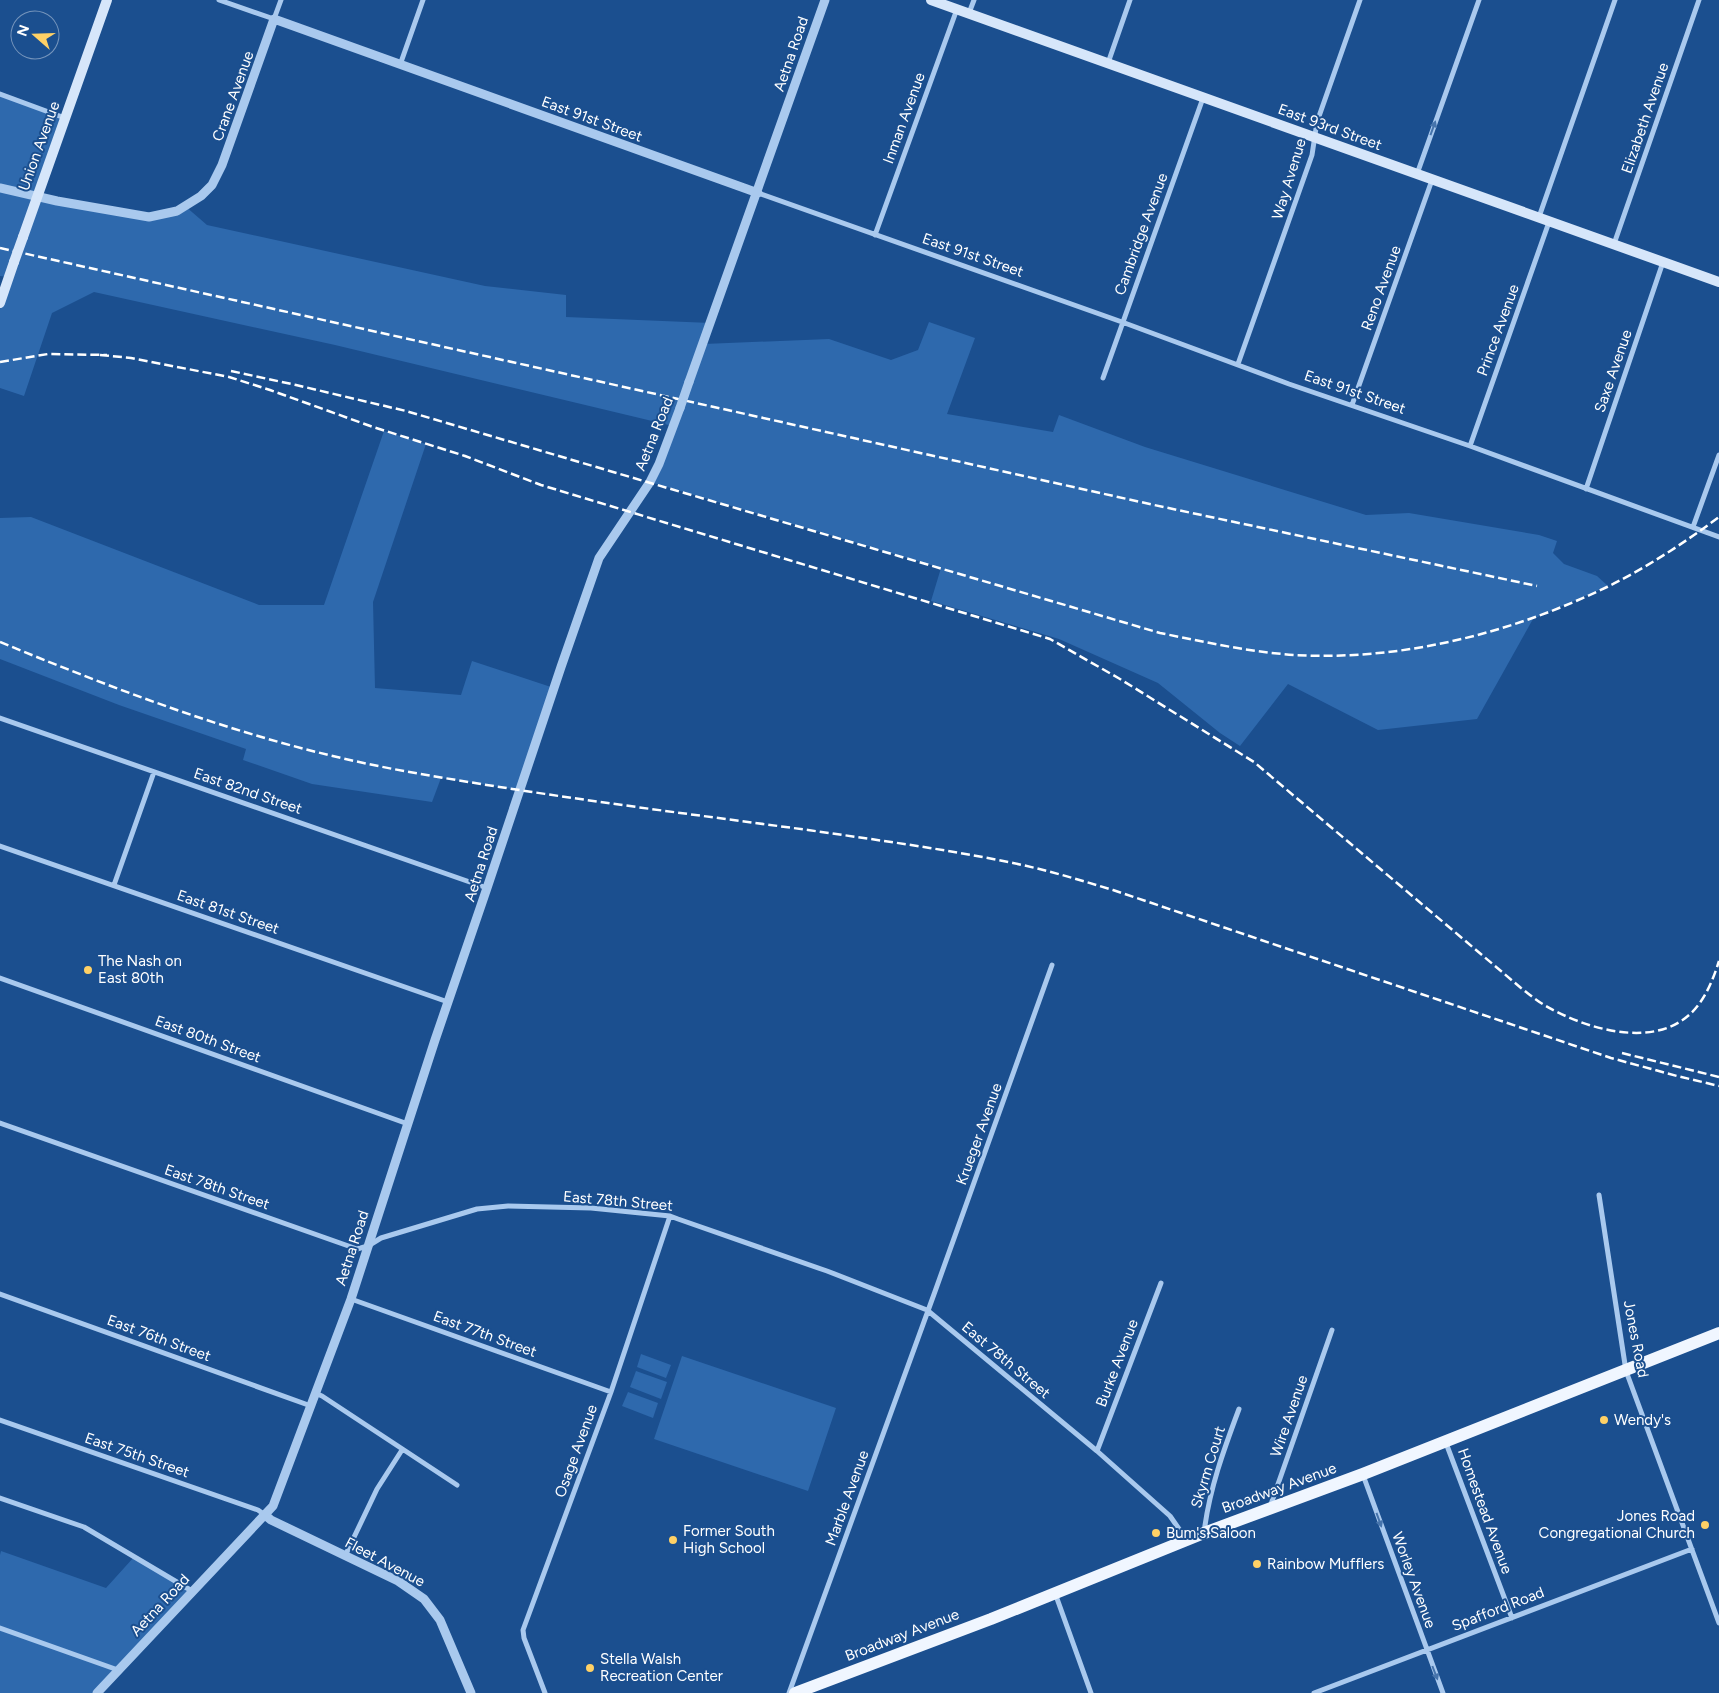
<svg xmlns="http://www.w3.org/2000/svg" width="1719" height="1693" viewBox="0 0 1719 1693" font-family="Figtree,sans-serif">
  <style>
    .green { fill: #2e69ad }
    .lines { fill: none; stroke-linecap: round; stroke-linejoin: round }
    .minor { stroke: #a9c9ee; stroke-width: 5 }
    .tertiary { stroke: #a9c9ee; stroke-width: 9 }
    .secondary { stroke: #d6e6fa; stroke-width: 10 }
    .primary { stroke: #f0f6ff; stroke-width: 12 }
    .rail { stroke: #fff; stroke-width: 2.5; stroke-dasharray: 9 4; stroke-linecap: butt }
    .tertiary-bridge { stroke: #a9c9ee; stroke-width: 9 }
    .secondary-bridge { stroke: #d6e6fa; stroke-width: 10 }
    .oneway { fill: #4674ac }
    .poi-dot { fill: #ffd166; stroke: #1b4f8f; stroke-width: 2 }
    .labels { text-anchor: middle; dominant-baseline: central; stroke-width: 4; stroke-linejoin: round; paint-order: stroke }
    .street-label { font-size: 15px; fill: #fff; stroke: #1b4f8f }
    .poi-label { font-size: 15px; fill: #fff; stroke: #1b4f8f; text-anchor: start }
  </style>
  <rect width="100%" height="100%" fill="#1b4f8f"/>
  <!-- green -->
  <path class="green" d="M0,94L65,118L37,196L149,217L185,206L207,225L485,286L566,295V317L711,323L704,344L829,339L891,360L918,350L929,322L975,338L947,414L1053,432L1059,415L1145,447L1366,515L1409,513L1539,535L1557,541L1553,553L1564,564L1597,576L1608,586L1533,619L1477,719L1378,730L1288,684L1240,746L1220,733L1158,683L1059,639L931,601L941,568L650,482L673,426L335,345L94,292L52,313L24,396L0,388V303L9,277L0,276Z
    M384,431L426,444L373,602L375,688L461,695L472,661L554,688L520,790L441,778L432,802L312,784L243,760L246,749L119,705L0,659V518L31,517L259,605H324Z
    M641,1354L671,1365L666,1378L637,1367Z
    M682,1356L836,1408L808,1491L654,1439Z
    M636,1371L667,1382L661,1399L630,1387Z
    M628,1392L658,1403L653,1418L622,1406Z
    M1,1551L106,1588L134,1557L192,1591L97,1693H0V1555Z"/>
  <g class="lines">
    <!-- minor -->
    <path class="minor" d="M219,0L274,19L281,0
      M969,13L974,0
      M1108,63L1130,0
      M400,65L423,0
      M0,94L65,118
      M1417,174L1479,0
      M758,193L1122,322L1289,384L1470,446L1719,537
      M1539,217L1615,0
      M875,235L957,9
      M1614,244L1699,0
      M1238,364L1312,155L1317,122L1360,0
      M1103,378L1203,98
      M1352,405L1432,180
      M1470,446L1549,222
      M1586,489L1663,262
      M1693,527L1719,455
      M0,718L487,888
      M0,846L448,1002
      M114,885L154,772
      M0,978L408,1124
      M0,1123L357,1249L368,1246L381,1238L477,1209L508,1206L591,1208L670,1216L678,1219L827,1271L927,1310L1097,1451L1170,1516L1186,1539
      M1599,1195L1626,1371L1719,1623
      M0,1294L311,1406
      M351,1299L611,1392
      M315,1393L322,1396L457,1485
      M0,1420L258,1510L265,1515
      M1446,1443L1512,1618
      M1097,1451L1161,1283
      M1363,1475L1443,1693
      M0,1498L84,1527L192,1591
      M1270,1507L1332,1330
      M1204,1533C1209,1490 1224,1449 1239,1409
      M345,1556L377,1489L402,1450
      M1055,1593L1091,1693
      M0,1628L118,1670
      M545,1693L524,1638L523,1630L611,1392L670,1216
      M789,1693C877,1451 966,1208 1052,965
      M1314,1693L1692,1549"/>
    <!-- tertiary -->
    <path class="tertiary" d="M0,188L57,201L149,217L177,211L201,196L212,185L222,165L274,19L758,193
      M689,382L825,0
      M265,1515L271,1520L398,1581L424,1599L440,1620L471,1693
      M97,1693L273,1506L351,1299L435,1040L487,888L561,667L599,558L650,482L659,464L680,408"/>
    <!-- secondary -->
    <path class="secondary" d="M931,0L1719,282
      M23,237L107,0
      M0,303L14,262"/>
    <!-- primary -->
    <path class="primary" d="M795,1693L991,1619L1204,1533L1363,1474L1719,1333"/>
    <!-- rail -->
    <path class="rail" d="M0,248L1154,505L1537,586
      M100,355L131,358L229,377L270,390L373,427L465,456L541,485L1050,639L1120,679L1254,762L1521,988C1529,994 1537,1001 1546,1006C1582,1027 1643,1046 1681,1021C1702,1008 1712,983 1719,961
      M0,362L48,354L107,355
      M231,371L296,385L406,411L1160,633C1205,642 1249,652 1295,655C1402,661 1511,633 1607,587C1646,568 1684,543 1719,517
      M0,642C134,697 261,745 404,771C538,795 674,812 808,830C877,840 945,849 1013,863C1047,870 1080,880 1113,890L1611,1058L1677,1076L1719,1086
      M1622,1053L1719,1077"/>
    <!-- tertiary-bridge -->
    <path class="tertiary-bridge" d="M680,408L689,382"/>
    <!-- secondary-bridge -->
    <path class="secondary-bridge" d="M14,262L23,237"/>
  </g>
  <!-- one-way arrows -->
  <defs><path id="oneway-solid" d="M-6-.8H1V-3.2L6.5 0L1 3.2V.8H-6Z" transform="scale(1.25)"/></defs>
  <g class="oneway">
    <use href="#oneway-solid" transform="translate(1433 128) rotate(-70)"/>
    <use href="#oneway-solid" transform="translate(1379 1520) rotate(70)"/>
    <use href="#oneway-solid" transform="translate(1435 1673) rotate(69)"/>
  </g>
  <!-- markers -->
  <g class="poi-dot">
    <circle cx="88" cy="970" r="5"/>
    <circle cx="1604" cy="1420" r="5"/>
    <circle cx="1705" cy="1525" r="5"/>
    <circle cx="1156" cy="1533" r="5"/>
    <circle cx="673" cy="1540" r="5"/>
    <circle cx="1257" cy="1564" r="5"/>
    <circle cx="590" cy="1668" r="5"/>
  </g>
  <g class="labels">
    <!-- street labels -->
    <g class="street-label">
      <text transform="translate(791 54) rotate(-71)">Aetna Road</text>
      <text transform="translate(233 96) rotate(-70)">Crane Avenue</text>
      <text transform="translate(904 118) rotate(-70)">Inman Avenue</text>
      <text transform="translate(1645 118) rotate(-71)">Elizabeth Avenue</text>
      <text transform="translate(592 119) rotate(20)">East 91st Street</text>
      <text transform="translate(1330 127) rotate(20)">East 93rd Street</text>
      <text transform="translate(39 146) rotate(-70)">Union Avenue</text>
      <text transform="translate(1289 179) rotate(-73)">Way Avenue</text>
      <text transform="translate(1141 234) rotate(-70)">Cambridge Avenue</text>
      <text transform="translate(973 255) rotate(19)">East 91st Street</text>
      <text transform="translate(1381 288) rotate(-70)">Reno Avenue</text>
      <text transform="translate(1498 330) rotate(-70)">Prince Avenue</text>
      <text transform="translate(1613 371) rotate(-71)">Saxe Avenue</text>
      <text transform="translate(1355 392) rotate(19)">East 91st Street</text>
      <text transform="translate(654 434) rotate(-68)">Aetna Road</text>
      <text transform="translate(248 791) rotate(19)">East 82nd Street</text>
      <text transform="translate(481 864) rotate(-72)">Aetna Road</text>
      <text transform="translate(228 912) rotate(19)">East 81st Street</text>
      <text transform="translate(208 1039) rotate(20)">East 80th Street</text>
      <text transform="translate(979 1134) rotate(-70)">Krueger Avenue</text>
      <text transform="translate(217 1187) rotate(19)">East 78th Street</text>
      <text transform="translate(618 1201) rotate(5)">East 78th Street</text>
      <text transform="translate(352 1248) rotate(-72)">Aetna Road</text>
      <text transform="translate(485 1334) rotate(20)">East 77th Street</text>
      <text transform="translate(159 1338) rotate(20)">East 76th Street</text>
      <text transform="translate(1636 1339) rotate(79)">Jones Road</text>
      <text transform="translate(1006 1360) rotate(40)">East 78th Street</text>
      <text transform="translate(1117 1363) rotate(-69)">Burke Avenue</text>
      <text transform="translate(1289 1416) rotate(-71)">Wire Avenue</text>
      <text transform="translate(576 1451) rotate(-70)">Osage Avenue</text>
      <text transform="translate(137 1455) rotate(19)">East 75th Street</text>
      <text transform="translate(1208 1467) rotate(-73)">Skyrm Court</text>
      <text transform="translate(1279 1488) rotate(-20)">Broadway Avenue</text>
      <text transform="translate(847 1498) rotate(-70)">Marble Avenue</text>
      <text transform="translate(1485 1511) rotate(70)">Homestead Avenue</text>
      <text transform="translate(385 1562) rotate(28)">Fleet Avenue</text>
      <text transform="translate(1414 1580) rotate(70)">Worley Avenue</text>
      <text transform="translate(160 1605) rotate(-47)">Aetna Road</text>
      <text transform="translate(1498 1609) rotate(-21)">Spafford Road</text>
      <text transform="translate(902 1635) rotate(-21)">Broadway Avenue</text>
    </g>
    <!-- poi labels -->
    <g class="poi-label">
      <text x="98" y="961">The Nash on<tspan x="98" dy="17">East 80th</tspan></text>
      <text x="1614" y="1420">Wendy's</text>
      <text x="1695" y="1516" text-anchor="end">Jones Road<tspan x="1695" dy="17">Congregational Church</tspan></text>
      <text x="683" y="1531">Former South<tspan x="683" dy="17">High School</tspan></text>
      <text x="1166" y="1533">Bum's Saloon</text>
      <text x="1267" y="1564">Rainbow Mufflers</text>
      <text x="600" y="1659">Stella Walsh<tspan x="600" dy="17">Recreation Center</tspan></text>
    </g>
  </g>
  <!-- north arrow -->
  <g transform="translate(35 35) rotate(290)"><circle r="24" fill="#1b4f8f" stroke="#7695bc"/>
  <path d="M0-4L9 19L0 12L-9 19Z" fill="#ffd166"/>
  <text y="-8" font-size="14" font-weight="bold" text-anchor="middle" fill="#ffffff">N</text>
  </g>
</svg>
